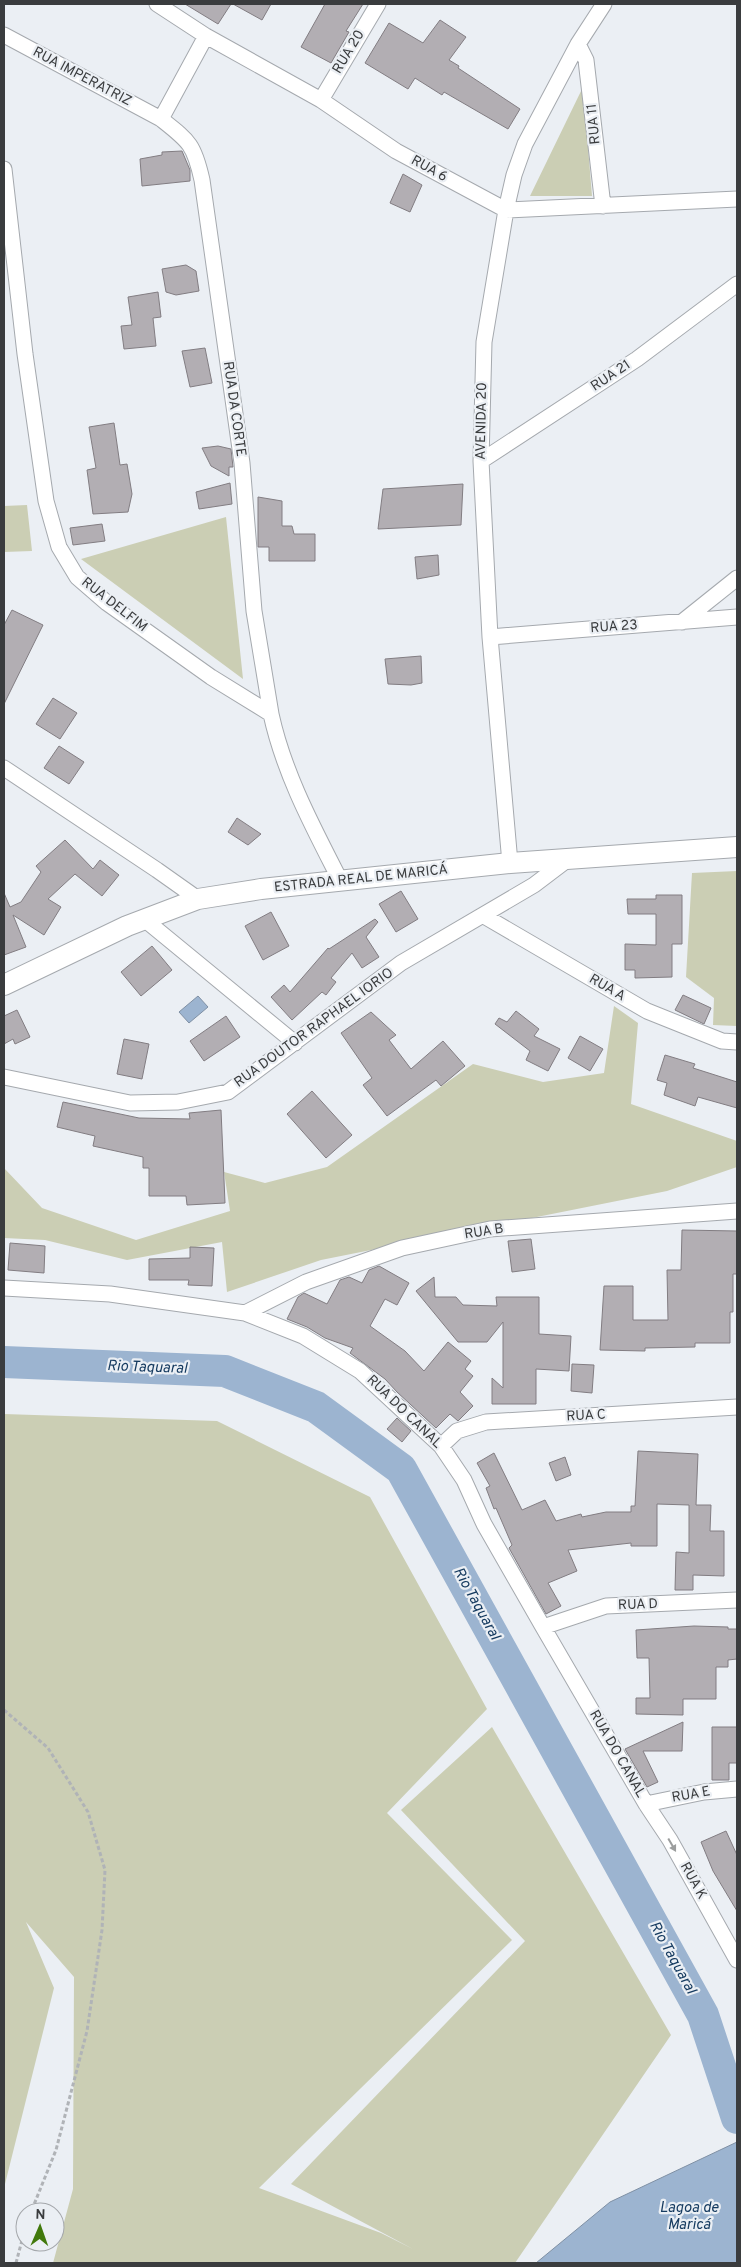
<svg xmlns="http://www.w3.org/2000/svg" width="741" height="2267" viewBox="0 0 741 2267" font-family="Overpass,sans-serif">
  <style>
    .green { fill: #cbceb4 }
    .water { fill: #9cb4d0; stroke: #7f90a4 }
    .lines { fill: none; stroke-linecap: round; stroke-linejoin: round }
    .river { stroke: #9cb4d0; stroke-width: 32 }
    .building { fill: #b2aeb3; stroke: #827d82 }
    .minor-casing { stroke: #a5a9ae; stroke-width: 17 }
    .secondary-casing { stroke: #a5a9ae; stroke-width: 22 }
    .path { stroke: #b0b3b7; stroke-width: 3; stroke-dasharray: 4 2.5; stroke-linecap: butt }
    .minor { stroke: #fff; stroke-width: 15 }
    .secondary { stroke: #fff; stroke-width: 20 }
    .oneway { fill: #9c9e9e }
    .labels { text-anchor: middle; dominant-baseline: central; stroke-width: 4.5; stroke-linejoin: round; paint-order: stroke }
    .street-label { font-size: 14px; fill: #3a3c3e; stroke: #ebeff4 }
    .water-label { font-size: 15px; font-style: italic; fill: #163b60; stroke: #ebeff4 }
  </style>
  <rect width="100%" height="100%" fill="#ebeff4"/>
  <!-- green -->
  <path class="green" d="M583,87L592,196H530Z
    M27,505L32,551L4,552V506Z
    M226,517L243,679L81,559Z
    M737,871V1026L713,1025L714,998L686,977L692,873Z
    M614,1006L638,1023L631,1104L737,1141V1167L667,1191L321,1260L227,1292L222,1242L127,1260L45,1240L4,1238V1168L42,1208L136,1240L230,1211L224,1172L265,1183L327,1167L473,1064L543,1082L604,1073Z
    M4,1414L217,1421L370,1497L487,1709L387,1813L512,1940L259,2188L381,2233L413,2249L291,2184L525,1941L401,1810L492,1727L671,2035L515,2263H53L73,2189L74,1977L26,1922L54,1988L4,2188Z"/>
  <!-- water -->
  <path class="water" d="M198,996L208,1007L189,1023L179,1012Z
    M737,2142V2263H536L610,2202Z"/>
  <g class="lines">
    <!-- river -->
    <path class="river" d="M4,1362L225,1371L316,1407L401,1469L703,2015L737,2118"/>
  </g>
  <!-- building -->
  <path class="building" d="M185,4H231L218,24Z
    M233,4H271L262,20Z
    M325,4H363L346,31L349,32L331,63L301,47Z
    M440,20L466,37L449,60L459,66L458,68L520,109L508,129L444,92L442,95L415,78L408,89L365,63L389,23L423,43Z
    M182,151L190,170V181L142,186L140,159L162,155V152Z
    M403,174L422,185L410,212L390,203Z
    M186,265L196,271L199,291L176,295L166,292L162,269Z
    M158,292L161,317L153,318L156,346L124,349L121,326L132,325L128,297Z
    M205,348L212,383L190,387L182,351Z
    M114,423L120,465L127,464L132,494L128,512L93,514L87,470L96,468L89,427Z
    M218,446L231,449L233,467H229V476L211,466L202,448Z
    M230,483L232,504L199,509L196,492Z
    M463,484L461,525L378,529L383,489Z
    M258,497L282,501V526H292L294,534H315V561H269V547H258Z
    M102,524L105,541L73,545L70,528Z
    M438,555L439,575L417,579L415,557Z
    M12,610L43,625L4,704V625Z
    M421,656L422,683L411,685L388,684L385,659Z
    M53,698L77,713L60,739L36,724Z
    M59,746L84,762L69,784L44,768Z
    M237,818L261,834L248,845L228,832Z
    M65,840L93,869L100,860L119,875L102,896L75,874L48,899L61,907L44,935L13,915L26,947L4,955V893L10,907L21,902L41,872L36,866Z
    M401,891L418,919L396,932L379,904Z
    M656,895H682V944H672V977L635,978V970H625V944L656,945V914H628L627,899H656Z
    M271,912L289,946L263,960L245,926Z
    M375,919L378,922L366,937L379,957L362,968L352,953L331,978L336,982L326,995L322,992L292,1020L271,997L284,985L290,992L328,948L329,949Z
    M152,946L172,970L141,996L121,972Z
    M683,995L711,1008L704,1024L675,1010Z
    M17,1010L30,1037L15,1044L13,1039L4,1044V1016Z
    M516,1011L539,1029L534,1036L560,1049L548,1071L526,1060L530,1051L495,1024L499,1018L507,1022Z
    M371,1012L396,1035L389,1040L411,1069L443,1041L465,1066L441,1086L436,1080L387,1116L363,1085L372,1078L341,1033Z
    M226,1016L240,1037L204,1061L190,1041Z
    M580,1036L603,1049L590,1071L568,1058Z
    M124,1039L149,1044L142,1079L117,1074Z
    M665,1055L695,1064L693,1068L737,1082V1108L698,1097L695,1106L664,1095L667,1083L657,1080Z
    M312,1091L352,1135L326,1158L287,1114Z
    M63,1102L139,1118L190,1119L189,1113L221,1110L225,1203L187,1205L186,1196H149V1168H143V1157L93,1146L95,1136L57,1127Z
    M682,1230L737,1231V1274H733V1312H730V1343H695V1347L645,1348V1351L600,1350L604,1286H633V1320H668L667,1270H681Z
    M531,1239L535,1269L512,1272L508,1241Z
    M10,1243L45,1246L44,1273L8,1270Z
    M190,1247L214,1248L212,1286L188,1285L189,1280H149V1259L190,1258Z
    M379,1266L409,1283L397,1305L385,1299L370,1326L405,1351L424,1371L448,1342L471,1361L465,1369L473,1376L460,1392L473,1406L458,1421L450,1414L436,1428L397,1392L385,1379L350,1353L353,1348L325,1338L307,1327L287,1319L298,1297L304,1293L327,1304L340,1280L349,1277L362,1283L369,1270Z
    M434,1277L435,1297H456L463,1305L497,1306L496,1297H539V1334L571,1336L569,1371L536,1369V1404H492V1378L503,1388V1322L487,1342H458L416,1291Z
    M572,1364L594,1365L592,1393L571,1391Z
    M397,1418L411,1431L402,1442L387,1429Z
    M638,1451L698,1454L696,1505H711L710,1531H724V1576L693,1575V1590H675L676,1552L689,1553V1505L657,1504V1546H631V1543L568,1550L577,1571L548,1583L561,1606L546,1614L509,1548L512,1545L496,1508L494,1509L486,1488L490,1486L477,1463L494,1453L522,1510L545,1500L556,1521L581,1514L582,1517L606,1512H631V1506H635Z
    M565,1457L571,1475L556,1481L549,1463Z
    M694,1626L728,1627V1629H737V1659L728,1660V1667H716V1699H683V1715L636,1714V1698H650L649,1658H637L636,1630Z
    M683,1722L682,1751H643L658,1782L647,1787L625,1749Z
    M712,1727H737V1763H729V1780H712Z
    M726,1831L737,1855V1911L713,1871L701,1842Z"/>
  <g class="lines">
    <!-- minor casing -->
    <g class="minor-casing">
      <path id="minor" d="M157,4L206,36L321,100L396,151L506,210L737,199
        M4,35L161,119C189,141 194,144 202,180L242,463L254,611L271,714
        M578,44L586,60L603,206
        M321,100L378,4
        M161,119L206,36
        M4,169L25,354L46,501L59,547L77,577L107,603L211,677L271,714C284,774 314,829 341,882
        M481,461L637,359L737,284
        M682,622L737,578
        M490,637L737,617
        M4,768L157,870L198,899
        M510,863L490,637L481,461L484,342L506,210L514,175L525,144L578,44L604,4
        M484,916L647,1011L722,1041L737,1042
        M144,919L295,1043
        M4,1077L130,1103L178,1102L228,1092L401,963L534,885L567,860
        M4,1288L110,1294L245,1313L303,1336L360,1371L441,1446L464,1480L484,1524L543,1627L646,1804L670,1840L737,1960
        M245,1313L306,1282L402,1248L490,1229L737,1211
        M441,1446L457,1431L486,1422L737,1407
        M543,1627L606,1606L737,1600
        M646,1804L704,1792L737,1789"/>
    </g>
    <!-- secondary casing -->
    <g class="secondary-casing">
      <path id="secondary" d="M4,985L127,926L198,899L261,889L510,863L737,847"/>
    </g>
    <!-- path -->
    <path class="path" d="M4,1710L48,1748L88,1812L105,1870L102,1930L87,2031L56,2150L31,2212
      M16,2263L25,2229"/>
    <!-- minor -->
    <use href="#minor" class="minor"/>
    <!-- secondary -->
    <use href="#secondary" class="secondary"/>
  </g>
  <!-- one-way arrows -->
  <defs><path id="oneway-solid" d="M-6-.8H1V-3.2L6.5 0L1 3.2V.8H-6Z" transform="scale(1.25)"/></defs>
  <use class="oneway" href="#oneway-solid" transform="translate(672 1845) rotate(60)"/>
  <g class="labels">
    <!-- street labels -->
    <g class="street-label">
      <text transform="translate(349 52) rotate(-59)">RUA 20</text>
      <text transform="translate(82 77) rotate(28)">RUA IMPERATRIZ</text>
      <text transform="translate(594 124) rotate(-96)">RUA 11</text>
      <text transform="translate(429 169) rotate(29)">RUA 6</text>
      <text transform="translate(611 376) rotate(-34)">RUA 21</text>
      <text transform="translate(234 409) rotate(82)">RUA DA CORTE</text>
      <text transform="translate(482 421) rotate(-89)">AVENIDA 20</text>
      <text transform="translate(114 605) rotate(38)">RUA DELFIM</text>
      <text transform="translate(614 627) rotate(-4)">RUA 23</text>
      <text transform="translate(361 879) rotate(-6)">ESTRADA REAL DE MARICÁ</text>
      <text transform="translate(607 988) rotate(30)">RUA A</text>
      <text transform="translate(314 1028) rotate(-36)">RUA DOUTOR RAPHAEL IORIO</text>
      <text transform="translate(484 1232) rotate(-9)">RUA B</text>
      <text transform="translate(404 1412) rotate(44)">RUA DO CANAL</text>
      <text transform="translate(586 1416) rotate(-3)">RUA C</text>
      <text transform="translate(638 1605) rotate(-2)">RUA D</text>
      <text transform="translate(617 1754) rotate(60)">RUA DO CANAL</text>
      <text transform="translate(691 1795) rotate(-10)">RUA E</text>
      <text transform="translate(693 1881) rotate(61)">RUA K</text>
    </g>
    <!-- water labels -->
    <g class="water-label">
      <text transform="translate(147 1368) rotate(2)">Rio Taquaral</text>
      <text transform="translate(476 1604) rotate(61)">Rio Taquaral</text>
      <text transform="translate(672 1958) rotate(61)">Rio Taquaral</text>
      <text x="689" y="2208">Lagoa de<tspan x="689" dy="17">Maricá</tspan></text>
    </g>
  </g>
  <!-- border -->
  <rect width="741" height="2267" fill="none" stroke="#3a3c3e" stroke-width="10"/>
  <!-- north arrow -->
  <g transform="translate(40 2227) rotate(2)"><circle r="24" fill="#ebeff4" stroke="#a4a7ab"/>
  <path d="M0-4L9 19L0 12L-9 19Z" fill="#41790c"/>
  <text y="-8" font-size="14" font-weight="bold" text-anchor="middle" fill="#3a3c3e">N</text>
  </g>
</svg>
